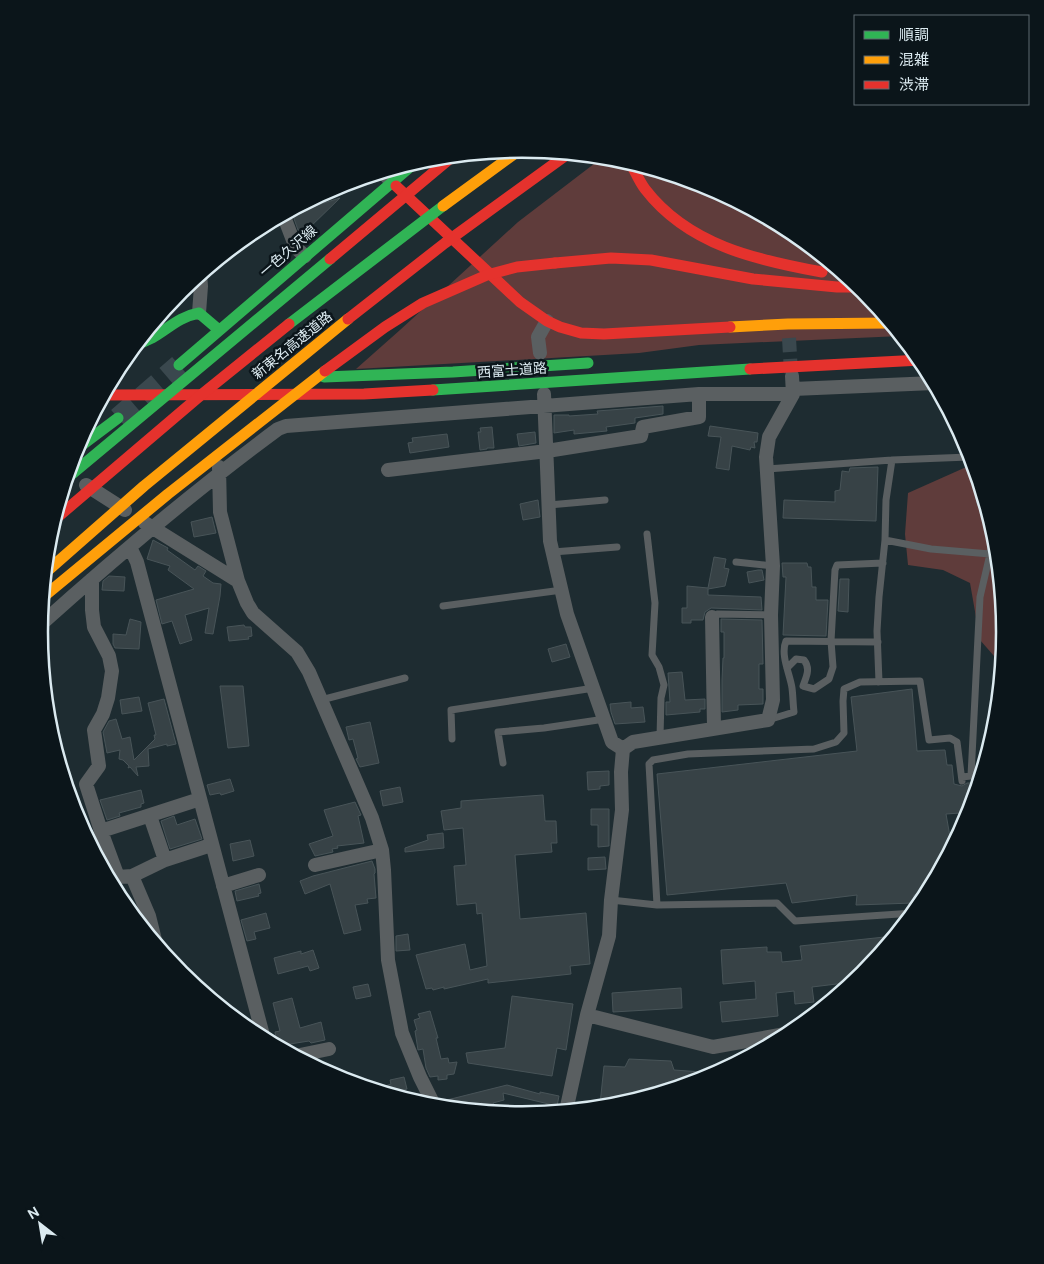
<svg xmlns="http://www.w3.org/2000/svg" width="1044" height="1264" viewBox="0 0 1044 1264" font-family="'DM Sans','Noto Sans JP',sans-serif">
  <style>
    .green { fill: #5f3c3b }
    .building { fill: #374246; stroke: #485458 }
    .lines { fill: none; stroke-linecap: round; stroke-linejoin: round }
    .street-tunnel { stroke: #3a484e; stroke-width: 14; stroke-dasharray: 14 7; stroke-linecap: butt }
    .primary-tunnel { stroke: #3a484e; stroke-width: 21; stroke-dasharray: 21 11; stroke-linecap: butt }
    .lane { stroke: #5a5f61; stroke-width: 7 }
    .street { stroke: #5a5f61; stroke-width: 14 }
    .fast { stroke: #30b455; stroke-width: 11 }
    .slow { stroke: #ff9f0a; stroke-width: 11 }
    .jam { stroke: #e5322d; stroke-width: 11 }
    .fast-bridge { stroke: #30b455; stroke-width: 11 }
    .slow-bridge { stroke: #ff9f0a; stroke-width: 11 }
    .jam-bridge { stroke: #e5322d; stroke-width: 11 }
    .labels { text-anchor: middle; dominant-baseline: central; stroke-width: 5; stroke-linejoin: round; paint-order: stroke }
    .street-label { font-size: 14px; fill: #dbeaf0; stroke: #0b151a }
    .rim { fill: none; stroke: #dbeaf0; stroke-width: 2.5 }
  </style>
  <rect width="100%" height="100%" fill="#1e2c31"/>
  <!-- green -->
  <path class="green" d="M603,157L617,158L707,186L791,230L864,290L901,336L699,345L639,353L356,369L400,330L518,222Z
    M973,464L996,538L1005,632L996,721L993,720L994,656L980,640L970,583L943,570L908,565L905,534L908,493Z"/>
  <!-- building -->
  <path class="building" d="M340,198L306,231L298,230L291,210L296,207L298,211Z
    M663,406V414L635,418V423L606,427L607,431L574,434V430L554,433V415H569V416L598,414L597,411Z
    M710,426L758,433L757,442H754L755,448L751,447L750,450L732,446L729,470L716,468L721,437L708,436Z
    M492,427L494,448H487V449L480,450L478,432H481L480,428Z
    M535,432L536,443L519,446L517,434Z
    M447,434L449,447L410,453L408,443L413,442L412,438Z
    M878,467L876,521L783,518L784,500L835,502V491L840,490L842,471L849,472L850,468Z
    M538,500L540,517L523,520L520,504Z
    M212,517L216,533L194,537L191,522Z
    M153,540L168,548L167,550L195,570L198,566L206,571L203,576L213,583L221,584L220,596L213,634L205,633L209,608L185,615L192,640L180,644L172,621L162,624L156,600L194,589L168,570L170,566L147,559Z
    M714,557L726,559L724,568L729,569L725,586L708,589V595L761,597L762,610L711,608L705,612L703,620H691V623H682V608H687V586L708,588Z
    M782,563H807L808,567H811L812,587H816V600H828L826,636L783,635L786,577H783Z
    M758,570H762L764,580L749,583L747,572Z
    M109,576L125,577L124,591L102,590L103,581Z
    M840,579H849L848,612L838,611Z
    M130,619L141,622L139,649L115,648L113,644V634L126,635Z
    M721,619L762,620L763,664H759V689H763V704L738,705V710L722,712V680L723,658H724V632H721Z
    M244,625L245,627H251L252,636L248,637L249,639L229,641L227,627Z
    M566,644L570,657L552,662L548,649Z
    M682,672L685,700L705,699V709H700V712L666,715V702H670L668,673Z
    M220,686H243L249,746L228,748Z
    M912,689L917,751L945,750L947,765H952L954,784L962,786L967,783H979L970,812L965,810L960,813L946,814L952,848L927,894L914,895L913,903L856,905L857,895L792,903L786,883L667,895L657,774L857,751L851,697Z
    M139,697L142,711L122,714L120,700Z
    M164,699L176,744L167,746V744L148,749L149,766L136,767L138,776L130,767L128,768L129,766L123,760L119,759L120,750L107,753L103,732L109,721L116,719L122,739L130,737L134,760L155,739L154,735H156L148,703Z
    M631,702V708L643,707L645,722L615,724L611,712L610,704Z
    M370,722L379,763L360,767L356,759L358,758L353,739L349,740L346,727Z
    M609,771V785L600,786V789L588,790L587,772Z
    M230,779L234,791L221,795L220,793L210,795L207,785Z
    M400,787L403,802L383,806L380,791Z
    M141,790L144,803L141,804V807L119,813L120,816L107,820L100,800Z
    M543,795L545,821H556L557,843H551L552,852L515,855L520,919L586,913L590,964L570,966L571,974L488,983V979L444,989V987L433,990L432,988L426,989L416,955L465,944L470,970L487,966L482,913L477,914L476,903L457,905L454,866L466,865L463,828L444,830L441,811L461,808V801Z
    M355,802L361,815L358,816L364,843L337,846L338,848L332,849L333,852L315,856L309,844L333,836L324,810Z
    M591,809H609V846L598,847V825H591Z
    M174,816L177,825L195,819L202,839L170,849L161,821Z
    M443,833L444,848L405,852V848L428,840L427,835Z
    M250,840L254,856L233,861L230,844Z
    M605,857L606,869L588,870V858Z
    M372,861L375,869V873L374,874L376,898L367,899L368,903L355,905L361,930L344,934L330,884L305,894L300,881L313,876Z
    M259,884L261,893L258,894L259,896L237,901L235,891Z
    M266,913L270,928L254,932L256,939L247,941L241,920Z
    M408,934L410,950L396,951V936Z
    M894,936L864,974L853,982L812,987L814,1002L795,1004L794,991L776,993L778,1016L722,1022L720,1002L756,999L755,981L723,984L721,950L767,947V952H781L782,962L802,960L800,946Z
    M313,950L319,968L310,971L308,966L278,974L274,958L301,951V954Z
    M368,984L371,996L356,999L353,987Z
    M681,988L682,1008L613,1012L612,993Z
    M512,996L573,1004L566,1050L557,1048L552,1076L468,1063L466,1053L505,1048Z
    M292,998L300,1028L321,1022L325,1040L311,1043L309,1041L277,1046L275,1032L280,1031L273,1003Z
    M430,1011L438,1038H436L441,1059L448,1058L449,1063L457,1062L454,1074L447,1075V1079L438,1080V1076L430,1077L426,1068L423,1049L418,1050L415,1031L417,1030L414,1020L420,1018L418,1014Z
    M629,1059L671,1061L674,1070L716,1073L707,1079L618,1106L600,1104L604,1066L625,1067Z
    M404,1077L407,1089L387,1094L375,1090L391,1084L390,1080Z
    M507,1085L540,1094V1092L559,1096L557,1106L503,1093L504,1100L493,1103L494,1105L483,1108L482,1103L460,1109L449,1108L447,1100Z"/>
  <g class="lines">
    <!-- street-tunnel -->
    <path class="street-tunnel" d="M789,338L791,373"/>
    <!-- primary-tunnel -->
    <path class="primary-tunnel" d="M118,418L179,365"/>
    <!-- lane -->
    <path class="lane" d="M767,469L892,460L969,457L973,464L980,503L990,519
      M549,505L605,500
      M647,534L655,603L652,655L659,667L664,685L661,698L660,737
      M885,540L931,549L990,554L993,529
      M553,552L617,547
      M736,562L773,566
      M443,606L562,590
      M712,617L717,614L771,615
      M787,668L796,659L804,660C811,669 806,677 803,686L814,689L829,679L833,667L831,641L835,570L837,565L883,563
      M879,682L877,631L879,597L885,540L886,500L892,460
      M321,700L405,678
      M768,720L794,712C793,704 793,696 792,688C790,674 780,655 786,641L878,642
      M452,739L451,710L594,688
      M503,763L498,732L544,728L605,719
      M962,777L971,776L980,597L990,554
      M965,815V823
      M611,900L657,905L777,903L795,921L914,913
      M657,905L649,764L653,760L688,754L814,749L836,742L844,733L843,701L844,689L860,682L920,681L929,740L950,738L957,742L962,781"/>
    <!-- street -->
    <path class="street" d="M383,172L391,182
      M283,214L296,248L305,256
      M199,313L201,286L200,274
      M540,353L538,337L547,321
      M793,389L934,383
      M544,394L550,541L567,614L612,742L623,749
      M219,467L220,512L238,581L247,603L253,613L297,652L309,672L372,818L382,850L384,870L388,960L402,1033L420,1077L435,1107
      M388,470L547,451L641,436L643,427L699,417V394
      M86,485L125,510
      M145,523L238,581
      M130,547L137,562L264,1039
      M92,579V610L94,627L109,656L112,671L108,698L103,714L94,730L99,766L86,784L101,831L118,877L132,876
      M712,617L714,727
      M39,626C117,556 194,491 278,429L286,426L699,394H793
      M150,816L165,860
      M101,831L200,799
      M315,865L382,850
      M223,886L259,875
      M156,944L149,916L132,876L165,860L211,845
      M587,1015L713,1047L791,1033
      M295,1056L329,1049
      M566,1111L587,1015L609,936L611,900L622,810L621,772L623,749L633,742L768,720L773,700L771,615L773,566L766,457L769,437L793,394L792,376"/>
    <!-- fast -->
    <path class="fast" d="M136,344C162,338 172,318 199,313L219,330
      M179,365L417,161
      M324,377L453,372L588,363
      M433,390L750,369
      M74,451L118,418"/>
    <!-- slow -->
    <path class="slow" d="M730,327L788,324L890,323"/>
    <!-- jam -->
    <path class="jam" d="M630,162C635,171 639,181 645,189C688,245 756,260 822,272
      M396,186L520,302L547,321L560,327L581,333L604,334L730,327
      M555,263L611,258L651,260L753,279L837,287H859
      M750,369L921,360
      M103,395L364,394L433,390"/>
    <!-- fast-bridge -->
    <path class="fast-bridge" d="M289,324L443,206
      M66,479L330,259"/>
    <!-- slow-bridge -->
    <path class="slow-bridge" d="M443,206L521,149
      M45,573L144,486L348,319
      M42,598L168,494L325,371"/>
    <!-- jam-bridge -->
    <path class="jam-bridge" d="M330,259L453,156
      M348,319L445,243L569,153
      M325,371L385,327L423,303L487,275L517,267L555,263
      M53,521L201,395L289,324"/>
  </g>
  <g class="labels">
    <!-- street labels -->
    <g class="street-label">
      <text transform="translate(288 251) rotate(-41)">一色久沢線</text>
      <text transform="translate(292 345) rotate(-39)">新東名高速道路</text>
      <text transform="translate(512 370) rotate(-4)">西富士道路</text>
    </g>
  </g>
  <!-- crop -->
  <path d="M0 0H1044V1264H0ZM48 632a474 474 0 1 1 948 0a474 474 0 1 1-948 0Z" fill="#0b151a" fill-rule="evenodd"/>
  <path class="rim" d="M48 632a474 474 0 1 1 948 0a474 474 0 1 1-948 0Z"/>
  <!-- legend -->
  <rect x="854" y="15" width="175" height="90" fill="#0b151a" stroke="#5e6a70"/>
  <rect x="864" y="31" width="25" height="8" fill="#30b455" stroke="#5e6a70"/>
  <text x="899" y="40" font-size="15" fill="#dbeaf0">順調</text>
  <rect x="864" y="56" width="25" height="8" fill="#ff9f0a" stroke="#5e6a70"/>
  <text x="899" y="65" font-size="15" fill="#dbeaf0">混雑</text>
  <rect x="864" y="81" width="25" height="8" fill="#e5322d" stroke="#5e6a70"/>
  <text x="899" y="90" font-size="15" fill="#dbeaf0">渋滞</text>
  <!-- north arrow -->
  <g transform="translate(40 1224) rotate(329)" stroke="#0b151a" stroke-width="4" paint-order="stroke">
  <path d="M0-4L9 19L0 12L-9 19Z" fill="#dbeaf0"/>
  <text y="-8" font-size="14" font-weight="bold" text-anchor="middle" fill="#dbeaf0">N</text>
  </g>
</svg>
